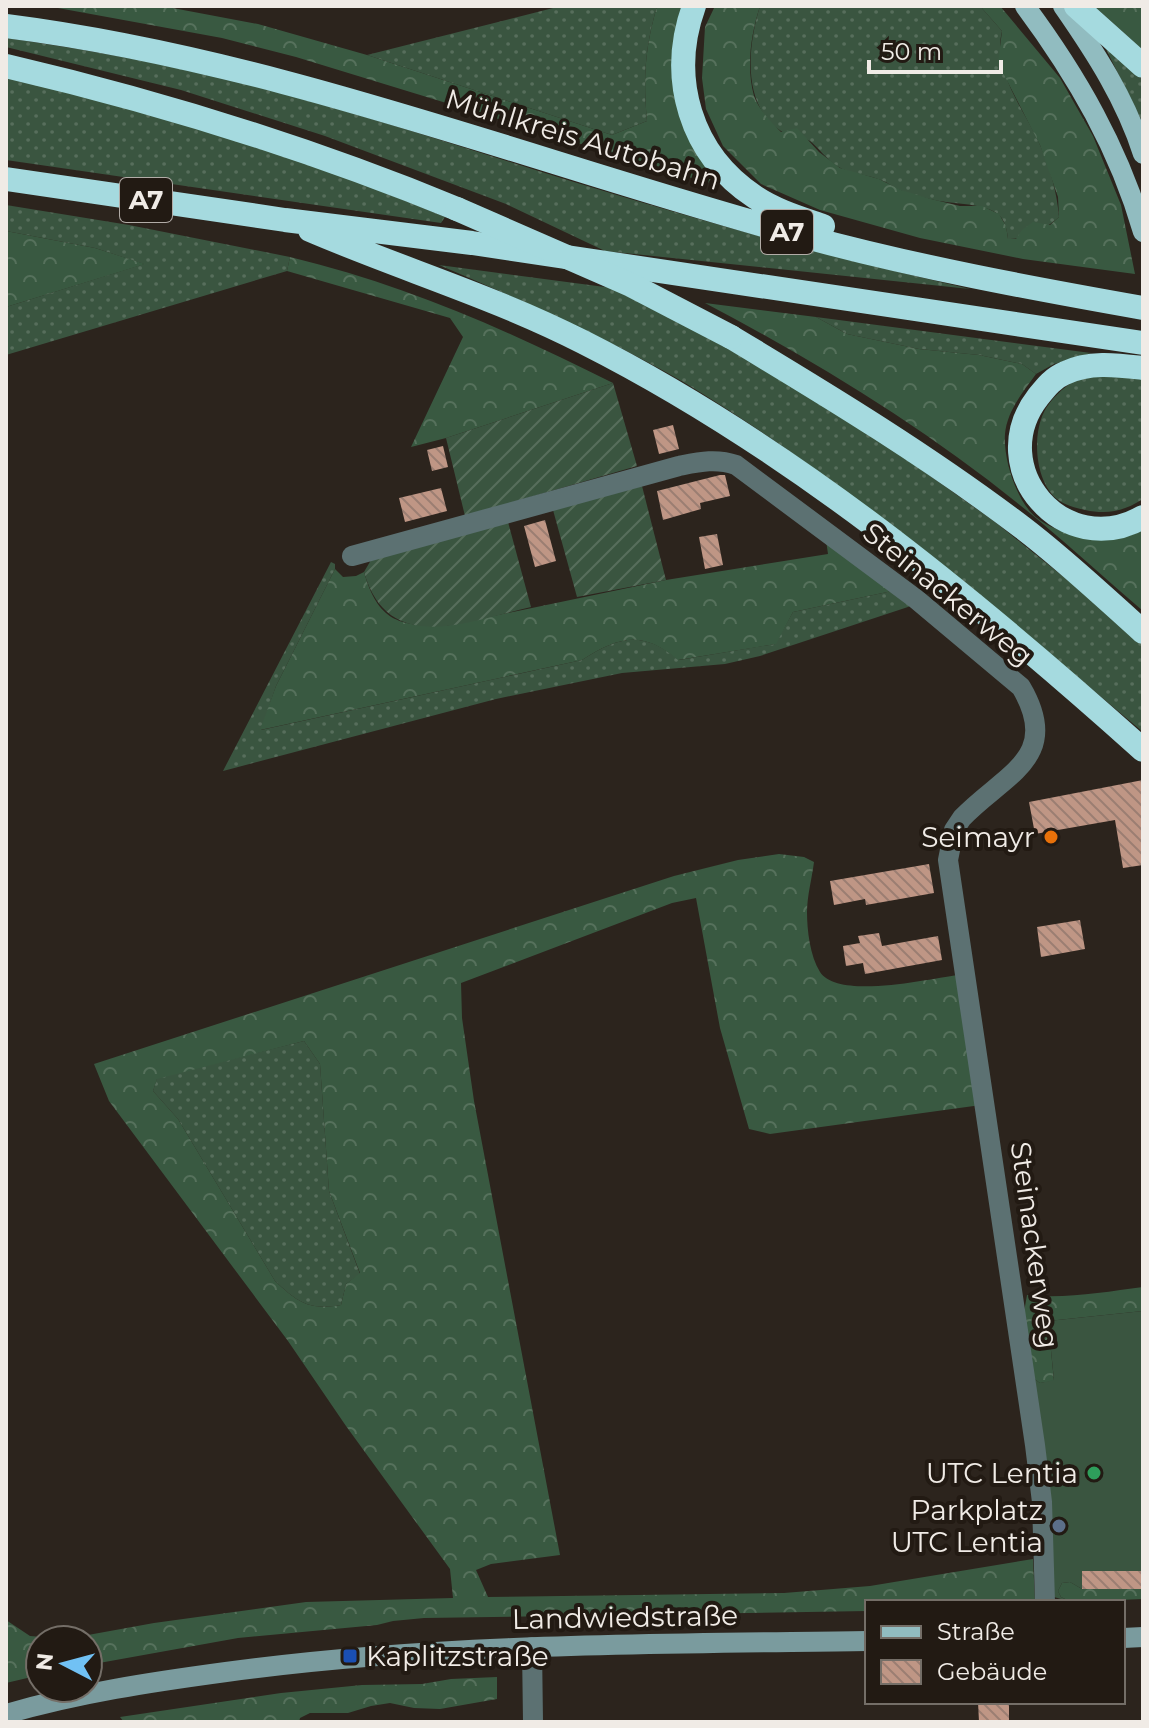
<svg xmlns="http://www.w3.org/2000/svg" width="1149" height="1728" viewBox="0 0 1149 1728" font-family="Montserrat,sans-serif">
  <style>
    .grass { fill: url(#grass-dots) }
    .forest { fill: url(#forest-crowns); fill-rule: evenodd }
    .garden { fill: url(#garden-furrows) }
    .pitch { fill: #3a5540 }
    .building { fill: url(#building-back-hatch) }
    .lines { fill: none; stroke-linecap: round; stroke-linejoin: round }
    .minor { stroke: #5c7172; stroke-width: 20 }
    .secondary { stroke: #7a9b9e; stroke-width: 20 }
    .primary { stroke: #91bcc0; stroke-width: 20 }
    .motorway { stroke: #a5dadf; stroke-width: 24 }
    .motorway-bridge { stroke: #a5dadf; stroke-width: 24 }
    .food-dot { fill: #e8710a; stroke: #221a13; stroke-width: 3 }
    .leisure-dot { fill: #2e9e5b; stroke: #221a13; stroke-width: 3 }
    .service-dot { fill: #5c6f8a; stroke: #221a13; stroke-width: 3 }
    .transit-dot { fill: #1a4fb4; stroke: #221a13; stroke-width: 3 }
    .labels { text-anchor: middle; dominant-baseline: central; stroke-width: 8; stroke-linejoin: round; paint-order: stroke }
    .shield { fill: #221a13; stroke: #b2aca7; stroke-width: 2 }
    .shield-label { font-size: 26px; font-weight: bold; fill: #f0ebe6 }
    .street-label { font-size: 28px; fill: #f0ebe6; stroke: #221a13 }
    .poi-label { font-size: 28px; fill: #f0ebe6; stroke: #221a13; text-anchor: end }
  </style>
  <defs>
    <pattern id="grass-dots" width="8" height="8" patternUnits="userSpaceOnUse" patternTransform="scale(2)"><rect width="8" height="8" fill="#3a5540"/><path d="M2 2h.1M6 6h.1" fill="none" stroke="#576e5c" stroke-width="1.8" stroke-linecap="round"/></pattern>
    <pattern id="forest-crowns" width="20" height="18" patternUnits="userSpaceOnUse" patternTransform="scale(2)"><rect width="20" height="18" fill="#395941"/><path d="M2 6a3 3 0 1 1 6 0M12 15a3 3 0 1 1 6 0" fill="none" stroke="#56715c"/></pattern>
    <pattern id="garden-furrows" width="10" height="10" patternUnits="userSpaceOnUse" patternTransform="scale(2)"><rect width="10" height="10" fill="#3a5540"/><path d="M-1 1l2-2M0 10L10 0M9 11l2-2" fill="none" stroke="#576e5c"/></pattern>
    <pattern id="building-back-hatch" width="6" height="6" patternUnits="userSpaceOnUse" patternTransform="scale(2)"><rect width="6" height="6" fill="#bf9685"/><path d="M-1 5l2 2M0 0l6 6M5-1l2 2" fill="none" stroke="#9b7e72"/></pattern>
  </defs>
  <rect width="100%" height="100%" fill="#2c241d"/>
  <!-- grass -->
  <path class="grass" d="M561,6H657C645,48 643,78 647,121L612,135L367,55Z
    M760,6H980L1002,31C992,72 1025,110 1040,145C1050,168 1057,192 1059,217C1047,228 1025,240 1008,239C1007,229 1005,218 995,212C980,203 949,204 930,199C920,196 909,194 900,190C893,187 886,181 878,179C865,174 850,174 837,166C826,159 818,147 810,141C802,136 789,137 781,131C741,105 748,45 760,6Z
    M6,38C70,47 133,58 196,72C346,106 491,158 637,201C748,234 858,263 970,289L605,251L506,204L325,136L181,90L6,47Z
    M1105,47L1143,80V124Z
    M6,75C155,111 303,157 445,217L441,223L6,160Z
    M6,205L129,225L290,257L287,271L6,355V307L144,264L95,248L6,231Z
    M439,265L620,289L739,355L878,439L995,522L1106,611L1143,645V732C997,609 849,482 685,383C606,337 523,301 439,265Z
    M816,317L1091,353L1054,364L1036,374L1022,364L979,355L919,349L847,334Z
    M1109,373L1143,377V499C1124,511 1108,515 1085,510C1076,508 1064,505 1057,499C1035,481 1032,436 1044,412C1050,400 1066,384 1079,379C1088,375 1100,375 1109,373Z
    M331,562L335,564V569L276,686L261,730L582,660C619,636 643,630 679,660L775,644L793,612L892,591L911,606L760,656L725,664L622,673L496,699L223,771Z
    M304,1041L320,1064L329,1191L360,1274L346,1284L341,1305C308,1310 299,1303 275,1281L178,1119L153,1091L157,1078Z"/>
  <!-- forest -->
  <path class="forest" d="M47,6H162L258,24L367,55L612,135L647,121C643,78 645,48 657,6H684L701,156L713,176L708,183L296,57L222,38Z
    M715,6H760C751,34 746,67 754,96C759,110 771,122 781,132L797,128L819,152L840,168L879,179L901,190L931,199L960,206H982L999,214L1006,226L1008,239H1016L1022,230L1033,222L1050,225L1059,217L1058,197L1040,145L998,63L1002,31L980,6H1000L1060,78L1093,136L1121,205L1135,274L1023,259L920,238L820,210L761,184L723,146L706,109L702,78L705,27Z
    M1094,6H1143V50Z
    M6,231L95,248L145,264L6,307Z
    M290,257C406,285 507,330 613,383L446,438L411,447L463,337L450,318L287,271Z
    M705,303L816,317L847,334L919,349L979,355L1022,364L1036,374C1023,392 1007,411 1005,434C1003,459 1017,503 1037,518C1062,538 1115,546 1143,530V611C1108,581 1073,549 1037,519C936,435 821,364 705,303Z
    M826,540L892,591L793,612L776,644L678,660C643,630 619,636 582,660L260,730L276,686L335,569L343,577L356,576L364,572C378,621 398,626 445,626L666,580L828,554Z
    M779,854L804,857L814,862C812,878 807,896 807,912C807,930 810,956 820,972C838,1000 928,979 958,975L981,1105L770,1134L749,1129L720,1028L696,898L672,903L461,983L462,1018L474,1101L560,1555L491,1564L476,1570L488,1597L784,1593L870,1586L1033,1559L1035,1602H867V1611L424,1618L393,1621L377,1625L238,1638L88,1665V1640H40V1675L6,1683V1620L30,1636L66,1639L154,1623L306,1602L453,1598L450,1569L346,1426L288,1341L109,1101L94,1064L674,876L738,860ZM304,1041L320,1064L329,1191L360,1273L346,1284L341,1305C308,1310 299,1303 275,1281L178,1119L153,1091L157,1079Z
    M1143,1287V1311L1048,1321L1054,1381L1040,1383L1033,1378L1024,1312L1027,1295C1066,1299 1105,1292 1143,1287Z
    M1070,1582L1082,1589H1143V1599L1071,1602L1061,1597L1058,1591L1062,1583Z
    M497,1677V1699L440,1709L414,1708L390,1703L371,1706L348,1713H310L300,1718L299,1722H124L120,1717L281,1693L362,1685L422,1684L451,1679Z"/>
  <!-- garden -->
  <path class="garden" d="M613,383L637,466L465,516L446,438Z
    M642,486L666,580L577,597L553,510Z
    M508,522L531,607C468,621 388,657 364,572L371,560Z"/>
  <!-- pitch -->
  <path class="pitch" d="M1143,1311V1589H1082L1070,1582L1062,1583L1058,1591L1061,1597L1071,1602L1054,1597L1033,1378L1040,1383L1054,1380L1048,1321Z"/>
  <!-- building -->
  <path class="building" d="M673,425L679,449L659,454L653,430Z
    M443,446L448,467L432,471L427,450Z
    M720,475H725L730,496L700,503L701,509L663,520L657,491Z
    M441,488L447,511L405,522L399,498Z
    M545,520L556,561L535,567L524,526Z
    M717,534L723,565L705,569L699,537Z
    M1143,780V865L1123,868L1115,820L1035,834L1029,802Z
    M929,864L934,893L866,905L865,899L834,905L830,881Z
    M1080,920L1085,949L1041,957L1037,927Z
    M879,933L882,946L938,936L942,960L865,974L863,963L846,966L843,946L860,943L858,936Z
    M1082,1571H1143V1589H1082Z
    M978,1702H1009V1722H979Z"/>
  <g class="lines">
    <!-- minor -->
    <path class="minor" d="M352,556L679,466C699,462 716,458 736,465L916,599L1021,687C1063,758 1004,774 962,818L954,830L948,860L1035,1445L1042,1502L1045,1602
      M532,1647L533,1722"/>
    <!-- secondary -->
    <path class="secondary" d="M1123,1638L1143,1637
      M6,1714C78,1693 152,1682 226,1672C438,1643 653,1644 867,1641"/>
    <!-- primary -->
    <path class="primary" d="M1025,6C1077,76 1119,149 1143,232
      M1063,6C1095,52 1126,100 1143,154"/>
    <!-- motorway -->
    <path class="motorway" d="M694,6C668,78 690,154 755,197C776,211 800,218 823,226
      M1076,6L1143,66
      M6,26C281,61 540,165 806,237C917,267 1030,288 1143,308
      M6,66C160,102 311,149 457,209
      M6,179L285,220L472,243L1143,343
      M310,230C401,269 495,297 583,342C789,446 972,597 1143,750
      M731,337C831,397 931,458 1023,528C1065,560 1104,597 1143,632
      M1143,368C1118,365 1089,361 1065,373C1053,378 1046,387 1038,397C983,468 1064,562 1143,517"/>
    <!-- motorway-bridge -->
    <path class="motorway-bridge" d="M457,209L631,285L731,337"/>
  </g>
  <!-- markers -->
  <circle class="food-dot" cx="1051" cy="837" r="8"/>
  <circle class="leisure-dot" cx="1094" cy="1473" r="8"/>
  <circle class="service-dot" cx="1059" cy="1526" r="8"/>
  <rect class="transit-dot" x="342" y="1648" width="16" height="16" rx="4"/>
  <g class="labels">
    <!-- shield labels -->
    <g class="shield">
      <rect x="120" y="178" width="52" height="44" rx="6"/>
      <rect x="761" y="210" width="52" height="44" rx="6"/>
    </g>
    <g class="shield-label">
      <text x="146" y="200">A7</text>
      <text x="787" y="232">A7</text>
    </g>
    <!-- street labels -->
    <g class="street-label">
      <text transform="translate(583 139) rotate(17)">Mühlkreis Autobahn</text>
      <text transform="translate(948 594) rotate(39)">Steinackerweg</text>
      <text transform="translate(1035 1245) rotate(82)">Steinackerweg</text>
      <text transform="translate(625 1617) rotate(-1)">Landwiedstraße</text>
    </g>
    <!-- poi labels -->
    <g class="poi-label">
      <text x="1035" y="837">Seimayr</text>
      <text x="1078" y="1473">UTC Lentia</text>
      <text x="1043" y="1510">Parkplatz<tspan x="1043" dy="32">UTC Lentia</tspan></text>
      <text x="366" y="1656" text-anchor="start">Kaplitzstraße</text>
    </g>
  </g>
  <!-- border -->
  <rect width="1149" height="1728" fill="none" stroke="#f0ebe6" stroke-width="16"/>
  <!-- legend -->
  <rect x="865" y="1600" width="260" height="104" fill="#221a13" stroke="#746e67" stroke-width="2"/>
  <rect x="881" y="1626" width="40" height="12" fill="#91bcc0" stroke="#746e67" stroke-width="2"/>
  <text x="937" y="1640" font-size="24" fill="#f0ebe6">Straße</text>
  <rect x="881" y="1660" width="40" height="24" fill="url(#building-back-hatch)" stroke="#746e67" stroke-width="2"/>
  <text x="937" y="1680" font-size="24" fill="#f0ebe6">Gebäude</text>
  <!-- north arrow -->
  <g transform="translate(64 1664) rotate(276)"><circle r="38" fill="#221a13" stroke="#746e67" stroke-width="2"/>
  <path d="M0-6L14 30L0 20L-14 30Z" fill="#71c1f4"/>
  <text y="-12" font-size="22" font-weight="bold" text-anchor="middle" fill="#f0ebe6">N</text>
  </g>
  <!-- scale -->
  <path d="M869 60v12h132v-12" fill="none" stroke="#f0ebe6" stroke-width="4"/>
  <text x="881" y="60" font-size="24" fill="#f0ebe6" stroke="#221a13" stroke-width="6" paint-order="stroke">50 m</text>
</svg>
